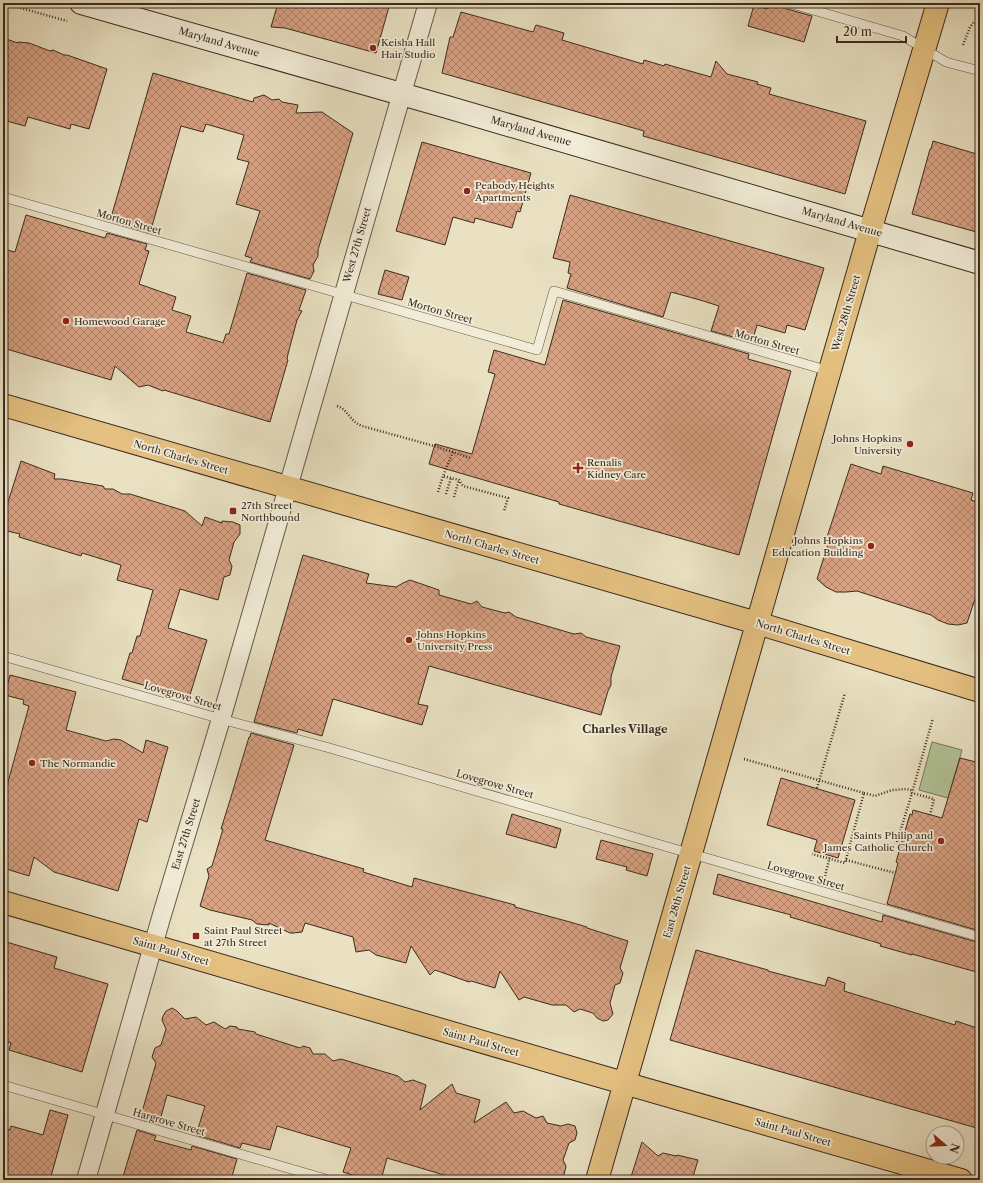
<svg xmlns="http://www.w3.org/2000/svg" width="983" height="1183" viewBox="0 0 983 1183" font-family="'Libre Caslon Text',serif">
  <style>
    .green { fill: #b2c497; stroke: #76785c }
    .building { fill: url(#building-cross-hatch); stroke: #3b2b20 }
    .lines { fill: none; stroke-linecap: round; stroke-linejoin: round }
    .lane-casing { stroke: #665848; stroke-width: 10 }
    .street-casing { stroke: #665848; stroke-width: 20 }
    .secondary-casing { stroke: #3b2b20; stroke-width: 24 }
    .primary-casing { stroke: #3b2b20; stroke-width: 24 }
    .path { stroke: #3b2b20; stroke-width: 2.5; stroke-dasharray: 1 2; stroke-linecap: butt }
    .lane { stroke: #f1ecd7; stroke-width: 9 }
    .street { stroke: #f1ecd7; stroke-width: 18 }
    .secondary { stroke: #f1ecd7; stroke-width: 22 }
    .primary { stroke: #e4c081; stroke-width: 22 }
    .poi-dot { fill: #8f2418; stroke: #f1ecd7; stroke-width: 1.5 }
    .labels { text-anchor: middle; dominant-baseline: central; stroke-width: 3.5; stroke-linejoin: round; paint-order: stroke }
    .street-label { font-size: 10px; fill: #3b2b20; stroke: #f1ecd7 }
    .poi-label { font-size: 10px; fill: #3b2b20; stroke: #f1ecd7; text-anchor: start }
    .neighbourhood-label { font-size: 11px; font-weight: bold; fill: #3b2b20; stroke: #f1ecd7 }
  </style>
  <defs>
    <pattern id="building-cross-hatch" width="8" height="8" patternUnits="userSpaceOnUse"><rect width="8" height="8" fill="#d9a283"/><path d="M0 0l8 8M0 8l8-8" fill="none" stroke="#b1846b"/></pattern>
  </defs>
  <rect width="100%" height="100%" fill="#e9e1c2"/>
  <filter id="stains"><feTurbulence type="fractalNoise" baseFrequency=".005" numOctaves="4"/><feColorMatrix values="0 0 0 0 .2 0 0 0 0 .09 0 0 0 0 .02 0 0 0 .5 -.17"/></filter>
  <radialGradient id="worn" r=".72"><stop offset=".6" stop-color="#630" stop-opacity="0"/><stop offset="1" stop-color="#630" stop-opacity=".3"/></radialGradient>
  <!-- green -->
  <path class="green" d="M932,742L962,750L948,798L919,790Z"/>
  <!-- building -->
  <path class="building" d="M278,3H390L376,53L285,28L271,27Z
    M768,3H783L784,7L787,9L812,16L804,42L748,26L754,5L767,9Z
    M461,12L533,32L536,25L564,33L562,40L643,64L644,60L664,66L665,64L711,77L716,61L727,74L758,82L757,84L771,88L769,94L866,121L845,194L643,136L644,131L442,73L450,37H453Z
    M3,38L18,43V42L29,43L50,51L53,50L64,55H67L107,69L89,129L71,124L70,129L28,117L25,126L3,120Z
    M153,73L253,102L254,98L264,95L272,100L279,99L282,102L298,105L296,113L322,112L353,133L318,250V256L313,265L314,271L310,279L250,262L252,258L245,256L260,211L236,204L249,162L237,159L244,135L206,124L203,132L181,126L150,233L110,221Z
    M933,141L980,155V233L912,214L930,149H931Z
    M422,142L531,173L520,212L517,211L512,228L475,218L474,223L453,217L445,245L396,231Z
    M570,195L824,268L805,330L787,325L785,333L757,325L752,342L711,331L719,306L700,300L671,292L663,317L567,288L571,274L568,273L570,262L553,258Z
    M26,215L105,238L107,233L147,244L145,250L149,251L139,284L176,297L172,310L191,316L186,332L221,342L223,343L226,334H229L247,273L306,290L299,310L302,311L297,320L288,354L287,359L288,360L270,422L164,390L163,391L148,385L139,387L115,366L111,380L3,348V249L15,252Z
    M385,270L409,277L402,300L378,294Z
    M563,300L749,354L748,359L791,371L739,555L559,504V502L429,464L435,444L472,454L495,374L488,372L494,350L545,365Z
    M21,461L55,474L54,479H62L103,486L105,489H113L122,494H130L185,511L202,526L205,517L222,523V521L233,522L240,525V534L234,542L229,560L232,566L230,575L224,577L218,600L180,589L168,628L207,640L189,698L122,679L130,653H132L137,636H140L153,590L117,580L121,565L82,553L81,556L19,537L20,534L3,530V518Z
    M851,464L881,474L883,466L973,493L971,500L980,503V584L967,623L958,625L948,624L938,620L931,615L857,591L846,592H836L826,587L817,579L830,538L827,537Z
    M303,555L369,574L366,583L396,587L403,583L410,580L439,590V595L471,604L477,601L482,607L505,613L509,612L516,617L574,634L581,633L586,637L620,646L611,677V685L608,691L601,715L429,666L418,704L428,706L422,725L333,699L322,736L298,729L297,733L254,722Z
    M10,675L76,692L66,730L106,741L114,739L121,740L143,753L146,740L168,747L147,822L139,819L118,891L54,872L34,857L29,876L3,868V800L29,706L23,704L24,700L5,695Z
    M251,733L294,745L265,840L364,869L363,872L412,887L414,878L515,905V907L570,922L587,927V928L628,941L620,968L623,973L620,983L615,985L610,1003L613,1014L608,1020L603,1021L597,1018L593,1013L580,1009L574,1012L566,1005H552L524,997L519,1000L500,971L495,988L471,981L469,982L435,970L430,975L411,946L406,963L376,955L369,950L356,952L353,937L305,923L302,932L293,933H290L269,923V925L257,924L252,920L210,910L200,906L209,876L207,869L212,866L223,829H221L231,797L249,737H250Z
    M960,758L980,763V931L887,904L898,863L896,862L910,814L912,815L913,810L942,818Z
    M781,778L855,800L838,858L814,851L817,840L767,825Z
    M512,814L561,829L556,848L506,834Z
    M601,840L653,854L647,876L626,870L627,867L596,859Z
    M718,874L882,922L883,915L980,943V973L912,954V955L880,946L881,944L875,942L790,917L791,915L713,894Z
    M3,941L57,957L54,968L108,984L82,1072L9,1050L11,1043L3,1041Z
    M696,950L768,970V971L825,986L828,977L845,983L844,991L955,1025L956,1021L980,1029V1129L670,1040Z
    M172,1008L177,1011L185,1019L196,1017L206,1025L214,1022L225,1029L230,1026L237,1027L238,1029L255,1032L256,1034L300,1048L303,1046L310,1048L313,1054H325L333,1061L341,1059L398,1076L405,1082L413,1080L426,1085L420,1110L452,1084L456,1093L480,1100L474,1123L506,1102L514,1113L523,1111L536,1118L543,1116L547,1123L561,1126L568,1124L575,1126L577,1133L575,1140L569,1143L563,1160L566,1166L564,1175L555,1180H461L387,1158L381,1180H368L343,1172L351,1148L277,1126L270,1150L242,1143L240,1148L196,1135L205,1106L167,1095L159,1124L140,1119L156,1063L152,1057L155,1048L161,1045L166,1029L162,1020L163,1016L166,1011Z
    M50,1110L68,1115L50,1180H3V1128L10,1130L11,1126L43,1135Z
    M137,1130L156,1136L154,1140L191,1150L192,1146L237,1159L231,1180H122Z
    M642,1142L658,1156L663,1153L676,1156L677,1155L698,1160L692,1180H630Z"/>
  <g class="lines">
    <!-- lane casing -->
    <g class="lane-casing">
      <path id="lane" d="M789,3L903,36L946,62L980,71
        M3,197L537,350L554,291L829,371
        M3,656L221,719L326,747L661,845L980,937
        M3,1085L329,1180"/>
    </g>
    <!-- street casing -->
    <g class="street-casing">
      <path id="street" d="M86,1180L161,918L221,719L428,3"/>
    </g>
    <!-- secondary casing -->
    <g class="secondary-casing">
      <path id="secondary" d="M81,3L447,107L980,263"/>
    </g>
    <!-- primary casing -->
    <g class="primary-casing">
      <path id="primary" d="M3,405L757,623L980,691
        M3,902L596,1075L961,1180
        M597,1180L870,231L938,3"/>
    </g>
    <!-- path -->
    <path class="path" d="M3,3L67,21
      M963,45L970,27L974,22L980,21
      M337,406C349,410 349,421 362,426L434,446L471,458
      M453,452L443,476L459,480L463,486L508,498L504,511
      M438,492L443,476
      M446,494L451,478
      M454,497L459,480
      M744,759L864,793L845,863L812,854
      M817,788L845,693
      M864,793L875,796L892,790L907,789L913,791
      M930,815L934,799L912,793L933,718
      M897,842L912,793
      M846,860L895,873
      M825,876L830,856"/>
    <!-- lane -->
    <use href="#lane" class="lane"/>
    <!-- street -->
    <use href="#street" class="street"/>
    <!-- secondary -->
    <use href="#secondary" class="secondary"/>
    <!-- primary -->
    <use href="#primary" class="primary"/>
  </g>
  <!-- markers -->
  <g class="poi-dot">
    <circle cx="373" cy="48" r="4"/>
    <circle cx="467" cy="191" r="4"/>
    <circle cx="66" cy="321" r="4"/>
    <circle cx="910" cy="444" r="4"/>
    <path d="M576 462h4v4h4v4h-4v4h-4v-4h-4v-4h4z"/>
    <rect x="229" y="507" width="8" height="8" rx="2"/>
    <circle cx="871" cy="546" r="4"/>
    <circle cx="409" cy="640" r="4"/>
    <circle cx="32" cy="763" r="4"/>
    <circle cx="941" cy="841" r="4"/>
    <rect x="192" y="932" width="8" height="8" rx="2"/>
  </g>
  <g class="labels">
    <!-- street labels -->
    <g class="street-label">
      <text transform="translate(219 42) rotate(16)">Maryland Avenue</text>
      <text transform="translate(531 131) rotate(16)">Maryland Avenue</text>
      <text transform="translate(129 222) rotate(16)">Morton Street</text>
      <text transform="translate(842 222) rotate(16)">Maryland Avenue</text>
      <text transform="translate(357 245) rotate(-74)">West 27th Street</text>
      <text transform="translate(440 311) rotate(16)">Morton Street</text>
      <text transform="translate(846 313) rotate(-74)">West 28th Street</text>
      <text transform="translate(767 342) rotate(16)">Morton Street</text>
      <text transform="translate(181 457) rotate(16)">North Charles Street</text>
      <text transform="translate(492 547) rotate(16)">North Charles Street</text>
      <text transform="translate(803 637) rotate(17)">North Charles Street</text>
      <text transform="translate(183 696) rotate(16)">Lovegrove Street</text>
      <text transform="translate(495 784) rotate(16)">Lovegrove Street</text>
      <text transform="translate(186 834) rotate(-73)">East 27th Street</text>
      <text transform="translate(806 876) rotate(16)">Lovegrove Street</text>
      <text transform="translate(677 902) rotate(-74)">East 28th Street</text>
      <text transform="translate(171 951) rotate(16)">Saint Paul Street</text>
      <text transform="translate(481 1042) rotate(16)">Saint Paul Street</text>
      <text transform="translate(169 1122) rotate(16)">Hargrove Street</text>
      <text transform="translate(793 1132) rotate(16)">Saint Paul Street</text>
    </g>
    <!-- poi labels -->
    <g class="poi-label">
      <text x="381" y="42">Keisha Hall<tspan x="381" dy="12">Hair Studio</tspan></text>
      <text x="475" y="185">Peabody Heights<tspan x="475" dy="12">Apartments</tspan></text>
      <text x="74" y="321">Homewood Garage</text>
      <text x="902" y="438" text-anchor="end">Johns Hopkins<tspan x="902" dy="12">University</tspan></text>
      <text x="587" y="462">Renalis<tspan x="587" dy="12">Kidney Care</tspan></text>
      <text x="241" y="505">27th Street<tspan x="241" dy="12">Northbound</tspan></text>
      <text x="863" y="540" text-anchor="end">Johns Hopkins<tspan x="863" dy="12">Education Building</tspan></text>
      <text x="417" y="634">Johns Hopkins<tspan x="417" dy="12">University Press</tspan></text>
      <text x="40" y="763">The Normandie</text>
      <text x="933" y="835" text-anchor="end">Saints Philip and<tspan x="933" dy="12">James Catholic Church</tspan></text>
      <text x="204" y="930">Saint Paul Street<tspan x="204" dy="12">at 27th Street</tspan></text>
    </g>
    <!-- neighbourhood labels -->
    <g class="neighbourhood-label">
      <text x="625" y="729">Charles Village</text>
    </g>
  </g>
  <!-- margin -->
  <rect width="983" height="1183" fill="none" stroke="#e9e1c2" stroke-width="16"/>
  <rect x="4" y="4" width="975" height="1175" fill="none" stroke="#3b2b20" stroke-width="2"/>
  <rect x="8" y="8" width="967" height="1167" fill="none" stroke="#3b2b20"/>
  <!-- north arrow -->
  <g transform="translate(945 1145) rotate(109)"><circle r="19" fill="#f1ecd7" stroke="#a89f8e"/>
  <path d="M0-3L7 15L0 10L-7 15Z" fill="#8f2418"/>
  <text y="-6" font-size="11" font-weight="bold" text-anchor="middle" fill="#3b2b20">N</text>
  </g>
  <!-- scale -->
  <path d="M837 36v6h69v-6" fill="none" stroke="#3b2b20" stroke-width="2"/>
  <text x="843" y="36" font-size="12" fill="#3b2b20" stroke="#f1ecd7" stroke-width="3" paint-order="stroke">20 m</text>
  <rect width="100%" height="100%" filter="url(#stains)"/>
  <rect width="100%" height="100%" fill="url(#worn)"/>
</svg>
